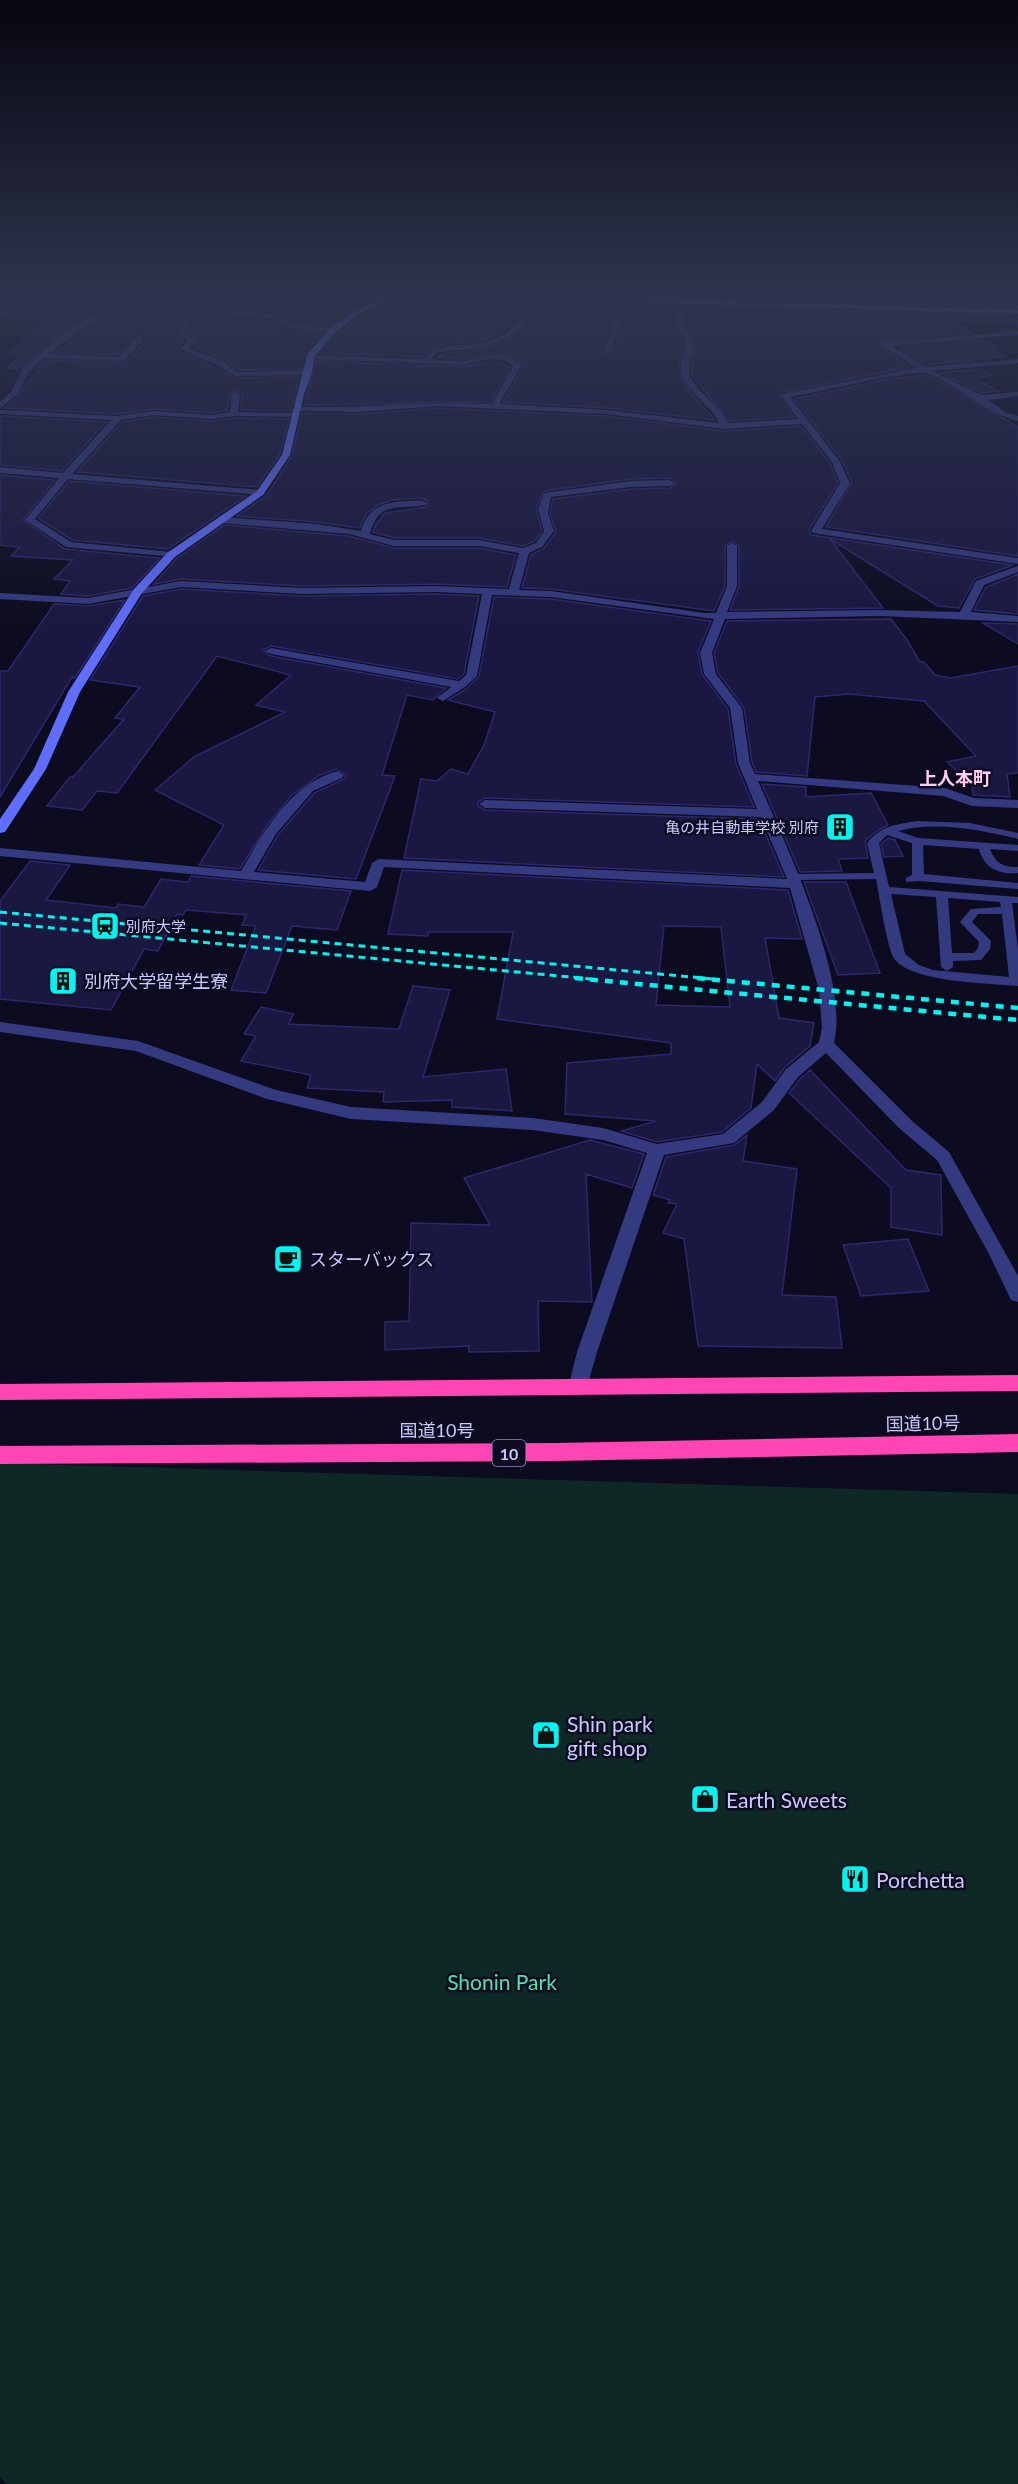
<svg xmlns="http://www.w3.org/2000/svg" width="1018" height="2484" viewBox="0 0 1018 2484" font-family="Lato,'Noto Sans JP',sans-serif">
  <style>
    .green { fill: #0e2925 }
    .building { fill: #1a1740; stroke: #2d286d; stroke-width: 1.5; fill-rule: evenodd }
    .lines { fill: none; stroke-linecap: round; stroke-linejoin: round }
    .lane { fill: #343a80; fill-rule: evenodd }
    .street { fill: #343a80; fill-rule: evenodd }
    .secondary { fill: #606eff; fill-rule: evenodd }
    .highway { fill: #ff44b3; fill-rule: evenodd }
    .rail-far1 { stroke: #00f4f0; stroke-width: 3; stroke-dasharray: 7 5; stroke-linecap: butt }
    .rail { stroke: #00f4f0; stroke-width: 4.5; stroke-dasharray: 8 7; stroke-linecap: butt }
    .labels { text-anchor: middle; dominant-baseline: central; stroke-width: 5; stroke-linejoin: round; paint-order: stroke }
    .far-poi-label { font-size: 15px; fill: #c9c9ff; stroke: #0c0b1f; text-anchor: end }
    .shield { fill: #0c0b1f; stroke: #9090bc; stroke-width: 1.5 }
    .shield-label { font-size: 16px; font-weight: bold; fill: #c9c9ff }
    .far-quarter-label { font-size: 18px; font-weight: bold; fill: #ffcbf2; stroke: #0c0b1f }
    .poi-label { font-size: 18px; fill: #c9c9ff; stroke: #0c0b1f; text-anchor: start }
    .street-label { font-size: 18px; fill: #c9c9ff; stroke: #0c0b1f }
    .near-poi-label { font-size: 21px; fill: #c9c9ff; stroke: #0c0b1f; text-anchor: start }
    .near-park-label { font-size: 21px; fill: #51e3ad; stroke: #0c0b1f }
  </style>
  <rect width="100%" height="100%" fill="#0c0b1f"/>
  <!-- green -->
  <path class="green" d="M0,1463L1018,1494V2484H7L0,2477Z"/>
  <!-- building -->
  <path class="building" d="M32,291H89L87,300L104,298L95,310L64,330L21,368H8L22,353L10,352L37,330H33L52,317L0,314Z
    M191,291H213L264,296V291H393L378,298L276,300L250,309L219,305Z
    M407,291H463L536,298L517,321L496,335L479,341L445,344L429,351L422,357L320,353L338,334L361,315Z
    M585,291H661L645,296L585,294Z
    M692,291H937V294L1000,307L670,297L690,293Z
    M1018,291V303L971,293Z
    M121,296L183,297L198,305L187,312L174,335L175,338L184,341L178,348L179,351L235,378L299,377L291,411L241,410L242,394L237,390L230,394L228,410L213,413L153,409L118,414L4,408L19,396L26,383L42,368H36L45,360L126,363L145,342V334L135,335L118,355L55,352L103,318Z
    M547,299L618,304L601,354L604,357L612,354L629,304L680,306L675,324L684,341L679,365L681,378L690,392L715,420L607,408L503,402L523,367L516,359L494,353L464,359L436,357L446,353L474,351L498,344L526,325Z
    M362,306L328,327L292,322L288,316L266,311L276,308Z
    M692,306L1018,316V323L951,321L972,333L882,340L881,348L911,367L782,392L779,397L794,417L728,421L692,375L691,367L696,344L687,322Z
    M209,310L273,321L289,330L323,333L305,354L301,369L238,370L226,360L193,347L199,338L187,334L199,313Z
    M985,340L997,347L990,348L1005,356L926,365L900,348Z
    M316,361L464,367L495,361L510,367L491,402L304,405Z
    M979,369L992,375L974,378L998,391L981,393L941,373Z
    M925,375L948,386L1018,427V556L826,527L852,482L841,459L794,399L884,380Z
    M438,408L607,416L724,431L801,426L830,463L838,483L809,530L811,535L1013,565L975,579L959,608L938,606L830,539L883,608L730,610L739,586V546L733,541L725,546V586L714,611L551,589L522,588L531,555L544,548L556,532L550,513L553,499L631,489L670,488L677,482L670,478L631,479L544,491L536,508L542,531L535,541L523,546L479,538H394L373,532L376,524L385,513L427,507L428,501L421,498L392,500L378,505L366,514L360,528L317,522L237,516L267,495L292,456L302,413L360,414Z
    M0,416L106,422L62,471L0,465Z
    M153,417L213,421L234,418L289,419L280,454L257,487L77,472L122,422Z
    M0,475L55,480L23,520L65,549L160,558L132,588L88,596L61,594L70,581L54,579L73,560L11,556L20,547L0,545Z
    M69,481L246,496L168,549L72,540L38,518Z
    M224,525L349,536L394,548H479L516,555L507,587L435,584L302,586L181,579L154,584L176,559Z
    M1018,574V614L974,610L986,587Z
    M181,589L302,596L435,594L479,596L464,674L458,679L271,646L263,650L271,656L446,688L433,700L407,695L382,775L395,776L356,879L258,870L278,835L314,793L344,779L346,775L337,769L320,775L291,796L268,824L240,869L199,865L224,825L155,790L194,757L285,712L256,705L291,675L217,656L117,793L97,791L82,810L47,806L70,777H73L124,719L115,718L140,687L90,680L143,596Z
    M494,597L551,599L711,621L698,652L702,674L728,709L736,764L754,807L485,798L478,802V806L485,810L759,819L784,877L404,858L421,779L437,781L451,769L468,774L484,745L495,712L448,700L466,689L479,676Z
    M125,600L75,678L72,677L0,797V671H8L54,604L88,606Z
    M891,619L907,640L920,662H924L935,675L951,678L1018,666V773L1007,774L1010,797L973,795L972,785L947,762L976,756L924,701L849,694L815,697L807,776L756,772L752,762L744,708L718,673L714,653L727,621Z
    M983,623L1018,624V644Z
    M762,784L806,787V797L871,793L888,825L877,831L865,841L868,858L838,859L842,871L800,872Z
    M888,838L895,840L903,856L884,857L881,844Z
    M30,861L70,865L46,900L116,908L118,904L144,907L161,879L188,882L191,876L351,891L337,930L292,926L266,993L231,990L256,926L242,925L246,915L186,910L183,915L177,914L158,951L144,949L111,1010L0,999V901Z
    M402,870L788,890L802,939L765,938L779,1018L814,1023L810,1046L785,1067L775,1081L757,1064L751,1108L722,1132L657,1142L621,1131L656,1121L565,1114L567,1063L671,1054V1043L497,1019L513,932H429L428,936L388,934ZM664,926L721,927L730,1007L656,1005Z
    M804,882H846L880,973L838,975Z
    M413,986L450,990L423,1077L506,1069L512,1111L452,1107V1100L383,1102L384,1092L307,1088L311,1075L241,1061L256,1036L244,1034L261,1007L294,1014L288,1024L399,1029Z
    M810,1070L906,1170L941,1175L942,1235L891,1227V1188L789,1093L800,1079Z
    M747,1135L743,1161L797,1169L782,1295L836,1297L842,1348L698,1346L684,1239L663,1233L677,1204L668,1203L670,1200L653,1195L666,1157L734,1145Z
    M590,1140L644,1154L632,1188L586,1174L592,1302L538,1301L539,1351L469,1352V1346L385,1350V1322L409,1321L411,1223L490,1225L464,1178Z
    M908,1239L929,1291L861,1296L843,1245Z"/>
  <g class="lines">
    <!-- lane -->
    <path class="lane" d="M917,821L970,823L1018,833V839C980,830 936,821 898,831L918,838L1018,845V851L990,849C995,863 1004,868 1018,867V873C999,875 984,868 979,849L923,845L924,874L1018,883V889L919,881L906,882V878L912,875V843L887,835L879,843L889,887L1018,897V903H1012L1018,949V986C989,983 909,983 893,957C887,945 879,895 876,879L793,880L787,877L793,874L874,873L867,843C882,825 895,825 917,821ZM891,894L936,897L941,967L947,971L953,967V961L981,960L990,949L991,941L972,922L978,914H1002L1009,977L933,970L919,965L905,954ZM948,898L1000,902L1001,907L971,909L960,922L979,942L978,948L974,953H952Z"/>
    <!-- street -->
    <path class="street" d="M23,291H30L0,310V305Z
      M115,291H185L218,307L275,315L287,318L291,324L337,330L333,332L289,328L274,319L216,311L209,308L197,311L184,335L197,339L189,348L225,362L237,372L308,371L312,373L308,375L235,376L219,366L180,349L188,340L176,336C187,321 184,311 203,305L184,295L120,294C110,300 109,309 101,316C84,329 66,340 49,354L119,357L137,336H143V340L124,361L44,358L29,371L18,394L0,408V402L12,391L23,368L65,332L97,312L108,296Z
      M674,291H690L658,297L646,302L643,300L654,294Z
      M941,291H952L1018,305V309Z
      M541,295L546,296C528,323 508,344 474,349C461,350 449,350 437,353L431,359C441,360 453,362 464,361C485,357 503,348 521,366L499,404L607,410L719,423C711,403 683,392 681,369C680,360 686,351 686,341C684,336 680,333 678,328C674,319 682,305 688,300L691,302C688,310 681,320 686,328C688,333 692,335 693,340C697,352 685,363 690,376C698,395 720,404 727,423L798,419L781,396L782,394L917,368L882,346V342L1018,331V335L893,346L925,367L1018,359V363L933,371L981,395L1018,392V396L988,400L1007,413L1018,416V421C984,413 958,384 925,373C916,369 809,394 790,397L839,460L850,483L822,529L1018,558V564L813,533L811,531L840,483L832,462L802,424L724,429L607,414L438,406L360,412L297,411L293,409L297,407C362,408 427,401 492,404L513,366C498,354 481,360 464,365L310,359L306,357L310,355L423,359C441,339 464,349 489,341C512,333 527,314 541,295Z
      M625,298L628,300L610,353L603,355L622,300Z
      M379,300L381,303L276,306L256,312L252,310L276,302Z
      M236,392L240,394L238,412L296,413L300,415L296,417L234,416L213,419L153,415L121,420L72,474L260,490L265,493L263,495L68,479L35,519L71,542L171,552L176,555L175,557L66,547L25,520L59,478L0,473V467L63,473L111,420L0,414V410L118,416L153,411L213,415L230,412L232,394Z
      M631,481L670,480L675,483L670,486L631,487L551,497L548,513L554,531L542,547L529,553L519,590L551,591L704,613H716L727,586V546L732,543L737,546V586L727,612L880,610L960,612L976,581L1018,566V572L984,585L971,612L1018,616V622L880,616L725,619L712,653L716,674L742,708L750,763L755,774L945,788L974,798L1018,800V808L972,806L943,796L758,781C785,843 850,978 834,1043L912,1121L949,1152L1018,1276V1302L1011,1300L989,1254L937,1160L900,1129L826,1053L798,1077L774,1110L734,1143L664,1155L597,1352L585,1394L578,1396L571,1394L568,1388L577,1352L647,1153L603,1140L533,1130L351,1119L267,1099L136,1051L0,1032V1022L138,1041L276,1090L351,1107L533,1118L603,1128L657,1144L723,1134L762,1102L786,1069L819,1042L822,1028L819,990L790,888L384,867L377,887L370,891L0,856V848L241,871C264,831 291,783 338,771L344,775L342,778L313,791L276,834L254,872L365,882L372,863L379,859L787,879L761,817L485,808L479,804L485,800L757,809L738,763L730,708L704,674L700,653L714,619L551,597L492,595L477,676L465,687L443,701L437,698L451,687L271,654L265,651L271,648L459,681L466,675L482,594L435,592L302,594L181,587L88,604L0,599V593L88,598L181,581L302,588L435,586L509,589L519,553L479,546H394L349,534L222,523L217,520L222,517L317,524L361,531C368,506 385,502 409,501C416,501 421,499 427,503L425,505C398,510 379,500 370,534L394,540H479L523,548L536,543L544,531L538,509L544,493Z"/>
    <!-- secondary -->
    <path class="secondary" d="M397,291H405L360,313L336,332L314,357L312,373L304,394L290,455L263,495L175,557L142,593L80,692L46,769L5,832L0,833V819L34,769L68,692L134,589L167,553L257,491L282,455L307,355L330,328L356,311Z
      M489,291L625,298L1018,310V314L625,302L492,293Z"/>
    <!-- highway -->
    <path class="highway" d="M1018,1375V1391L0,1400V1384Z
      M1018,1434V1452L555,1461L0,1464V1446L555,1443Z"/>
    <!-- rail-far1 -->
    <path class="rail-far1" d="M0,912L713,979
      M0,923L591,979"/>
    <!-- rail -->
    <path class="rail" d="M575,978L1018,1020
      M697,978L1018,1008"/>
  </g>
  <!-- sky -->
  <linearGradient id="sky" x2="0" y2="1"><stop stop-color="#070611"/><stop offset="0.46" stop-color="#2e344d"/><stop offset="1" stop-color="#2e344d" stop-opacity="0"/></linearGradient>
  <rect width="1018" height="638" fill="url(#sky)"/>
  <!-- icons -->
  <defs>
    <g id="building-square" transform="scale(1.5)"><rect x="-9" y="-9" width="18" height="18" rx="4" fill="#00f4f0" stroke="#0c0b1f"/><path d="M-4-6H4V6H1V3H-1V6H-4ZM-2.5-4.3h1.7v1.8h-1.7ZM.8-4.3h1.7v1.8H.8ZM-2.5-1h1.7V.8h-1.7ZM.8-1h1.7V.8H.8Z" fill="#111"/></g>
    <g id="station-square" transform="scale(1.5)"><rect x="-9" y="-9" width="18" height="18" rx="4" fill="#00f4f0" stroke="#0c0b1f"/><path d="M-3-6H3Q5-6 5-4V2Q5 4 3 4L4.5 6H3L1.5 4h-3L-3 6H-4.5L-3 4Q-5 4-5 2V-4Q-5-6-3-6ZM-3.5-4v3h7v-3ZM-3.5 1v1.5H-2V1ZM2 1v1.5H3.5V1Z" fill="#111"/></g>
    <g id="cafe-square" transform="scale(1.5)"><rect x="-9" y="-9" width="18" height="18" rx="4" fill="#00f4f0" stroke="#0c0b1f"/><path d="M-5.5-4.5H6V0H3Q3 3.5 0 3.5H-2.5Q-5.5 3.5-5.5 0ZM3-3.2v2h1.7v-2ZM-6 4.5H4V6H-6Z" fill="#111"/></g>
    <g id="shop-square" transform="scale(1.5)"><rect x="-9" y="-9" width="18" height="18" rx="4" fill="#00f4f0" stroke="#0c0b1f"/><path d="M-5-2.5h2.3a2.7 3.5 0 0 1 5.4 0H5L5.5 6h-11ZM-1.5-2.5h3a1.5 2.3 0 0 0-3 0Z" fill="#111"/></g>
    <g id="restaurant-square" transform="scale(1.5)"><rect x="-9" y="-9" width="18" height="18" rx="4" fill="#00f4f0" stroke="#0c0b1f"/><path d="M-5-6h1v4h1v-4h1v4h1v-4h1v5L-1.5 .5V6h-2V.5L-5-1ZM5-6V6H3V1.5H1.5Q1.5-4 5-6Z" fill="#111"/></g>
  </defs>
  <g fill-rule="evenodd">
    <use href="#building-square" x="840" y="827"/>
    <use href="#station-square" x="105" y="926"/>
    <use href="#building-square" x="63" y="981"/>
    <use href="#cafe-square" x="288" y="1259"/>
    <use href="#shop-square" x="546" y="1735"/>
    <use href="#shop-square" x="705" y="1799"/>
    <use href="#restaurant-square" x="855" y="1879"/>
  </g>
  <g class="labels">
    <!-- far-poi labels -->
    <g class="far-poi-label">
      <text x="819" y="827">亀の井自動車学校 別府</text>
      <text x="126" y="926" text-anchor="start">別府大学</text>
    </g>
    <!-- shield labels -->
    <rect class="shield" x="492.5" y="1440" width="33" height="26" rx="4.5"/>
    <g class="shield-label">
      <text x="509" y="1453">10</text>
    </g>
    <!-- far-quarter labels -->
    <g class="far-quarter-label">
      <text x="955" y="778">上人本町</text>
    </g>
    <!-- poi labels -->
    <g class="poi-label">
      <text x="84" y="981">別府大学留学生寮</text>
      <text x="309" y="1259">スターバックス</text>
    </g>
    <!-- street labels -->
    <g class="street-label">
      <text transform="translate(923 1423) rotate(-1)">国道10号</text>
      <text x="437" y="1430">国道10号</text>
    </g>
    <!-- near-poi labels -->
    <g class="near-poi-label">
      <text x="567" y="1723">Shin park<tspan x="567" dy="24">gift shop</tspan></text>
      <text x="726" y="1799">Earth Sweets</text>
      <text x="876" y="1879">Porchetta</text>
    </g>
    <!-- near-park labels -->
    <g class="near-park-label">
      <text x="502" y="1981">Shonin Park</text>
    </g>
  </g>
</svg>
